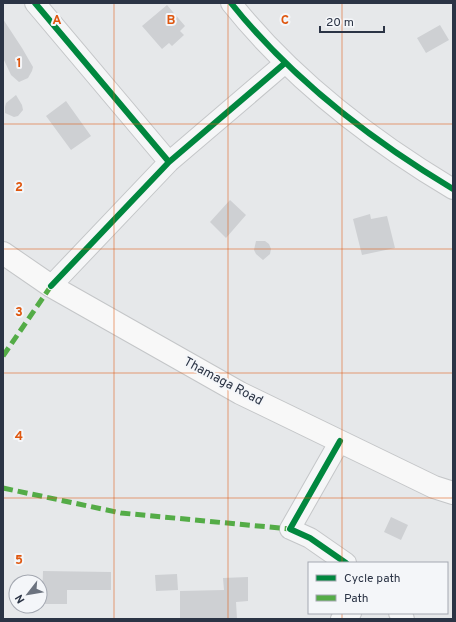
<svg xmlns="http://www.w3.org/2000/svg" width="456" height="622" viewBox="0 0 456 622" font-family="Overpass,sans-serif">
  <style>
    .building { fill: #ced0d3 }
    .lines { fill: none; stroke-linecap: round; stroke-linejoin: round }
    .street-casing { stroke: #c4c6c8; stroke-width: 22 }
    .secondary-casing { stroke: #c4c6c8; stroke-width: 24 }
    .street { stroke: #f5f6f7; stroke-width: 20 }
    .secondary { stroke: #f8f8f8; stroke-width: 22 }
    .quiet { stroke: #54ac47; stroke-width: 5; stroke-dasharray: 10 5; stroke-linecap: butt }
    .cycleway-casing { stroke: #f4f6f9; stroke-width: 8 }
    .cycleway { stroke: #00873e; stroke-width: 6 }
    .grid { fill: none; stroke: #df570f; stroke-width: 1; stroke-opacity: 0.55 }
    .labels { text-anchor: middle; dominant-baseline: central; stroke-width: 4; stroke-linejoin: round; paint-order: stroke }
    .street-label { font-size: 13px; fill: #2b3445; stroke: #f4f6f9 }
    .grid-label { font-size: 13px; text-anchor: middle; font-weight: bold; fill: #df570f; stroke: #f4f6f9; stroke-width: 4; stroke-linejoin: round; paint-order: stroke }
  </style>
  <rect width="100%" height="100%" fill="#e6e8ea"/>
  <!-- building -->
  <path class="building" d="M167,5L185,26L180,31L184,35L172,46L169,43L162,49L142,26Z
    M3,19L22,48L33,67L32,71L28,78L19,82L11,75L3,58Z
    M440,25L449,40L426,53L417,38Z
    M16,95L22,105L23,110L18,116L14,117L5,113V107L6,103Z
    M66,101L91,136L71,150L46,116Z
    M230,200L246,215L226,238L210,222Z
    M370,214L371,219L387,216L395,248L362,255L353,219Z
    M256,241H265L269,244L271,249L270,254L263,260L256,254L254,250Z
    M391,517L408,525L401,540L384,532Z
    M43,571L111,572V590H67V604H42Z
    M177,574L178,590L156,591L155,575Z
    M248,577V601L236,602L237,619H180V591L224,590L223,578Z"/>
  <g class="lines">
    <!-- street casing -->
    <g class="street-casing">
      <path id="street" d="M35,3L169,162
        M231,3C291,78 371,140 453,189
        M51,286L169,162L285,63
        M340,441L290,529L310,538L346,563
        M399,613L404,619
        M341,619L351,613"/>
    </g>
    <!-- secondary casing -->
    <g class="secondary-casing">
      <path id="secondary" d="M3,253L51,286L240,393L434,487L453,493"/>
    </g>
    <!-- street -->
    <use href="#street" class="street"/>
    <!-- secondary -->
    <use href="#secondary" class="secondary"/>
    <!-- quiet -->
    <path class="quiet" d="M3,356L51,286
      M3,488L121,513L290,529"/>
    <!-- cycleway casing -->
    <g class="cycleway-casing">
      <path id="cycleway" d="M35,3L169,162
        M231,3C291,78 371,140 453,189
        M51,286L169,162L285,63
        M340,441L290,529L310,538L346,563"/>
    </g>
    <!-- cycleway -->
    <use href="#cycleway" class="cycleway"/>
  </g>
  <!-- grid -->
  <path class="grid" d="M114,3V619M228,3V619M342,3V563M3,124H453M3,249H453M3,373H453M3,498H453M342,613V619"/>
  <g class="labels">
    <!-- street labels -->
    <g class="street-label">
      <text transform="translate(223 382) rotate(28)">Thamaga Road</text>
    </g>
  </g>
  <g class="grid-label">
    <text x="57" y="24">A</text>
    <text x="171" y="24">B</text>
    <text x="285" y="24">C</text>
    <text x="19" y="67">1</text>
    <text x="19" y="191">2</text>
    <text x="19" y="316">3</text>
    <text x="19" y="440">4</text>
    <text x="19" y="564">5</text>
  </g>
  <!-- border -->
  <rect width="456" height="622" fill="none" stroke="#2b3445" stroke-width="8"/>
  <!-- legend -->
  <rect x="308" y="562" width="140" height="52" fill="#f4f6f9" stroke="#a4a8b1"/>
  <rect x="316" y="575" width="20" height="6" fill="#00873e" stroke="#a4a8b1"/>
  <text x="344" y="582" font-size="12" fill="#2b3445">Cycle path</text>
  <rect x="316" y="595" width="20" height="6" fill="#54ac47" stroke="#a4a8b1"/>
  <text x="344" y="602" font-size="12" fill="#2b3445">Path</text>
  <!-- north arrow -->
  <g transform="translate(28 594) rotate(239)"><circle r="19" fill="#f4f6f9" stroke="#a4a8b1"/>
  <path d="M0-3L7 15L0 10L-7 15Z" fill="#6c737f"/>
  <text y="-6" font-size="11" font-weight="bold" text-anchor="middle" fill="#2b3445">N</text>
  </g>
  <!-- scale -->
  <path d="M320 26v6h64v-6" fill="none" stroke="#2b3445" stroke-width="2"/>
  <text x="326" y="26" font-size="12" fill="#2b3445" stroke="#f4f6f9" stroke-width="3" paint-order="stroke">20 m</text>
</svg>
